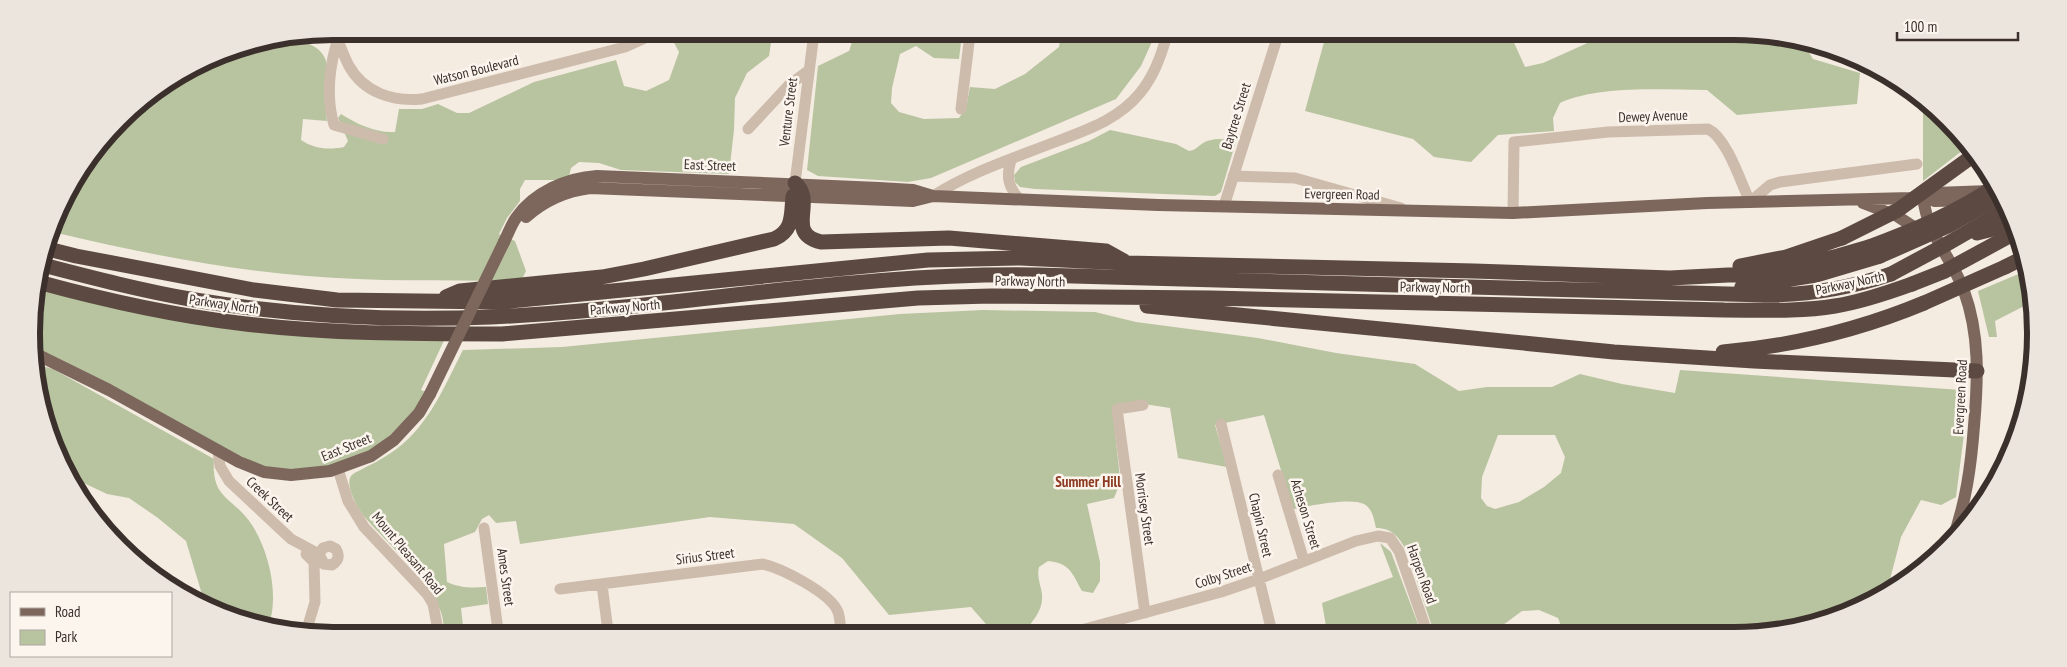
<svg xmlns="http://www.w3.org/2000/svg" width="2067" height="667" viewBox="0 0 2067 667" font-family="'PT Sans Narrow',sans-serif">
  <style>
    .green { fill: #b8c4a0; fill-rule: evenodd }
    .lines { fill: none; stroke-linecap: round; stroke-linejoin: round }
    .minor { stroke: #cdbbac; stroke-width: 11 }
    .major { stroke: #7d675c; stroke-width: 12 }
    .highway { stroke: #5c4a42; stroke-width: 15 }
    .major-bridge { stroke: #7d675c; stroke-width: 12 }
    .highway-bridge { stroke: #5c4a42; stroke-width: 15 }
    .labels { text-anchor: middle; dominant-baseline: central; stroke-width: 5; stroke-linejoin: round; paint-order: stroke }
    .street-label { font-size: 14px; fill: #3b302b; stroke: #fbf5ee }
    .neighbourhood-label { font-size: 15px; font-weight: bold; fill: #8c3b22; stroke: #fbf5ee }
    .rim { fill: none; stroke: #3b302b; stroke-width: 6 }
  </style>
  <rect width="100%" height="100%" fill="#f4ebe1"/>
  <!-- green -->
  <path class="green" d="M672,33H777L772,36L769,56L747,73L735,98L734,130L729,174L621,170L599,163L579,162L571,168L569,176L559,180H525L520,189V201L507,218L499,234L515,241L526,271L523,277L517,281C447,280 377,282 307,276C221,269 137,252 53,232L63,200L134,106L218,54L293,39C347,50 320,83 327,121L303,119L301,140C314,149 329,150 344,147L348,141L338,118L341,114C357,124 375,133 395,132L399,109H422L438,104L457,113H469L534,82L616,60L624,86L646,91L669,80L679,52L670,35Z
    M855,33L962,34L959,59L934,58L916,46L900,54L892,88L891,103L899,112L924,119L959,118L966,108L970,87L995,89L1025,74L1059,47L1061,34L1155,35L1141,66L1116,99L931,178L908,182L818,176L807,170L818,66L849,51Z
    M1326,35L1511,36L1525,67L1543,63L1592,41L1593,36L1793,37L1802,41L1813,59L1860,73L1857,104L1737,115L1707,90C1664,90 1600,85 1560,103L1553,118L1554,131L1498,135L1471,162L1434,157L1413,139L1305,111Z
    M1923,104L1967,147L1923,181Z
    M1110,130L1176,144L1189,151C1196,150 1197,147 1203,143C1214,137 1224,139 1236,141L1221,192L1215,196L1035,189L1020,187L1015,182L1014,175L1021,167L1089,141Z
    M2028,270L2030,275V303L1995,321L1997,337H1989L1978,291Z
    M38,282L153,310L447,334L421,390L430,394L394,440L330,471L264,472L38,355L34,294Z
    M983,310L1095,312L1136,322L1258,338L1336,353L1415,364L1459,391L1487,387H1552L1580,374L1622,384L1675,393L1680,370L1961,390L1964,434L1956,497L1941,505L1921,500L1901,537L1887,591L1867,604L1782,630L1762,629L1761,633H1701L1693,625L1677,633H1564L1558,618L1539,610L1522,611L1492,633L1434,632L1406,550C1399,537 1392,528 1376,528C1374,520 1373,509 1364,504C1351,497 1308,506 1293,509L1264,415L1215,425L1227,467L1178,458L1170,408L1144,404L1113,414L1121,487L1118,488L1114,498L1087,504L1100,562V581L1093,593L1082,591C1072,573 1070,563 1048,561L1039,567C1036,579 1043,588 1042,599C1042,611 1032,622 1025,631H992L971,607L889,615L842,558L794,524L710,517L520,544L516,521L496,523L489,515L482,519L475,532L444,544L447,582C460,588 471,588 486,587L488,604L461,608L463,626L462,630H443C450,597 384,541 363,515C357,506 345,486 351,476C354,472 360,471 364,468C379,461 394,452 406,441C433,416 447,381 463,350L562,347L900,314ZM1498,435H1555L1565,457L1561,473L1544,487L1519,502L1495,509L1487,506L1481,498L1482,477Z
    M38,365L53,369L214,459C211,500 233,496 252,525C269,551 280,597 268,627L204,601L186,541L158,518L129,498L107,494L71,477L41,411Z
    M1380,543L1391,552L1421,632H1327L1322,603L1393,577Z"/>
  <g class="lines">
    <!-- minor -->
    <path class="minor" d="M333,31C340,43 343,55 349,66C364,93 394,102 422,99L625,47L656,33
      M338,39C329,66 326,98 334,125L383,139
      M961,109L970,34
      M748,129L789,85L808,71
      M1011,160C1006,177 1008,186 1019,199
      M1233,176L1295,178L1401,208
      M795,183L814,33
      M933,196C970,172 1014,158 1055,142C1086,130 1118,120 1140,93C1154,76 1161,56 1167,35
      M1224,206L1278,35
      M1513,213L1514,142L1608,132L1708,129C1727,138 1741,183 1750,202L1770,185L1780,182L1917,164
      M1143,405L1117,409L1145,613
      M1221,424L1272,632
      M218,451L220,466L229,481L291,539L319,554L324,564L332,565C338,561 340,556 336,549L330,546L323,548L319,554
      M338,469L348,501L364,527L427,594L433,604L438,630
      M1278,475L1304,561
      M484,528L498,630
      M306,554L314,562L315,602L309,622
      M602,585L608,631
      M560,589L763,564C781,568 831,593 838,612C840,617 840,625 841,631
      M1074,632L1221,592L1259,579L1356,541L1378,536L1390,538L1399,551L1427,632"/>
    <!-- major -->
    <path class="major" d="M1923,197C1928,238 1951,255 1964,291C1980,335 1978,379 1974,426C1971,466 1966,503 1952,541
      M1923,197L1935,201L1972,200
      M1863,203L1897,216L1923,233
      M526,217C545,200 566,191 590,188L913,201L933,196
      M504,242C508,234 511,225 516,218C534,192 567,178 597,176L879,188L913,190L933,196L1158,205L1513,213L1707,203L1911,198L1923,197L1935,193L1990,191
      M38,355L109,390L239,462L264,472L291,475L330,471L371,456L394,440L419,413L430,394"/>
    <!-- highway -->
    <path class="highway" d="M795,183C817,202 784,233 821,242L949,238L1106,251L1124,261
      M1977,233L2009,225
      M1945,245L2004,211
      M48,249L76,256L254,290L337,300L501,302L928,260L1020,258L1127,263L1474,271L1670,278L1767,273L1838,256L1869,247
      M43,265C93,278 143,291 195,300C292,316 393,321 491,317C673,309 854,272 1037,275L1765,295C1808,295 1850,288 1891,274
      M1740,266L1786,257L1842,238
      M2005,267L2023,258
      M38,282C104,300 170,315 238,323C325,334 414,334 502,334L918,298L991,296L1211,298L1724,310C1761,310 1799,312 1835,306C1861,302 1887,293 1912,284
      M1742,287L1816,275L1880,256
      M446,297L460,291L602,277L644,269L774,239C794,230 791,215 793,196
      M1147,306L1614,352L1754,361L1977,371
      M1723,352C1792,346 1859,330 1924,303"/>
    <!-- major-bridge -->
    <path class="major-bridge" d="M430,394L504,242"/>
    <!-- highway-bridge -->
    <path class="highway-bridge" d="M1842,238L1898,210L1974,155
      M1869,247C1912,231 1956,213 1994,187
      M1880,256L1948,226L1998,198
      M1891,274L1945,245
      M1912,284L1945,271L2013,234
      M1924,303L2005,267"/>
  </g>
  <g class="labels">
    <!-- street labels -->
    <g class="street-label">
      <text transform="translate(476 70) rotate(-14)">Watson Boulevard</text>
      <text transform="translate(788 112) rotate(-83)">Venture Street</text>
      <text transform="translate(1236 116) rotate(-73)">Baytree Street</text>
      <text transform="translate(1653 116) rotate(-2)">Dewey Avenue</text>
      <text transform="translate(710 165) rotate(2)">East Street</text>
      <text transform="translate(1342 194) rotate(1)">Evergreen Road</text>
      <text transform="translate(1030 281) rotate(1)">Parkway North</text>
      <text transform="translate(1850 283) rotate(-12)">Parkway North</text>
      <text transform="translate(1435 287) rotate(1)">Parkway North</text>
      <text transform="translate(224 304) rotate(8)">Parkway North</text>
      <text transform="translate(625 307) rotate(-5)">Parkway North</text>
      <text transform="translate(1960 397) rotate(-87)">Evergreen Road</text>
      <text transform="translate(346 447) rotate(-22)">East Street</text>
      <text transform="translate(270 499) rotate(43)">Creek Street</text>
      <text transform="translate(1145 509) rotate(82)">Morrisey Street</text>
      <text transform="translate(1306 514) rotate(73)">Acheson Street</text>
      <text transform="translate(1261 525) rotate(77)">Chapin Street</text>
      <text transform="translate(408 553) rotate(50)">Mount Pleasant Road</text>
      <text transform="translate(705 556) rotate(-7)">Sirius Street</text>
      <text transform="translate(1422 574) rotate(70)">Harpen Road</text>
      <text transform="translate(1223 575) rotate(-18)">Colby Street</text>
      <text transform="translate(506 577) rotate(82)">Ames Street</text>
    </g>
    <!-- neighbourhood labels -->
    <g class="neighbourhood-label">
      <text x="1088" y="481">Summer Hill</text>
    </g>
  </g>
  <!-- crop -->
  <path d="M0 0H2067V667H0ZM333 40H1734A293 293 0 0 1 2027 333V334A293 293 0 0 1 1734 627H333A293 293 0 0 1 40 334V333A293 293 0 0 1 333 40Z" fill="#ece5de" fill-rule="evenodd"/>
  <path class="rim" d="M333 40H1734A293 293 0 0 1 2027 333V334A293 293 0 0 1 1734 627H333A293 293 0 0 1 40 334V333A293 293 0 0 1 333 40Z"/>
  <!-- legend -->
  <rect x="10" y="592" width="162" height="65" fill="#fbf5ee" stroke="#aea6a0"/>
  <rect x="20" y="608" width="25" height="8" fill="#7d675c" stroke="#aea6a0"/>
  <text x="55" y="617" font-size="15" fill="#3b302b">Road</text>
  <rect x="20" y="630" width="25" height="15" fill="#b8c4a0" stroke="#aea6a0"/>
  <text x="55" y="642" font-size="15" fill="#3b302b">Park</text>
  <!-- scale -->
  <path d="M1897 32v8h121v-8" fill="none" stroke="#3b302b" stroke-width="2.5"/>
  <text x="1904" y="32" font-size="15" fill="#3b302b" stroke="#fbf5ee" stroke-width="4" paint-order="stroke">100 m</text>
</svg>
